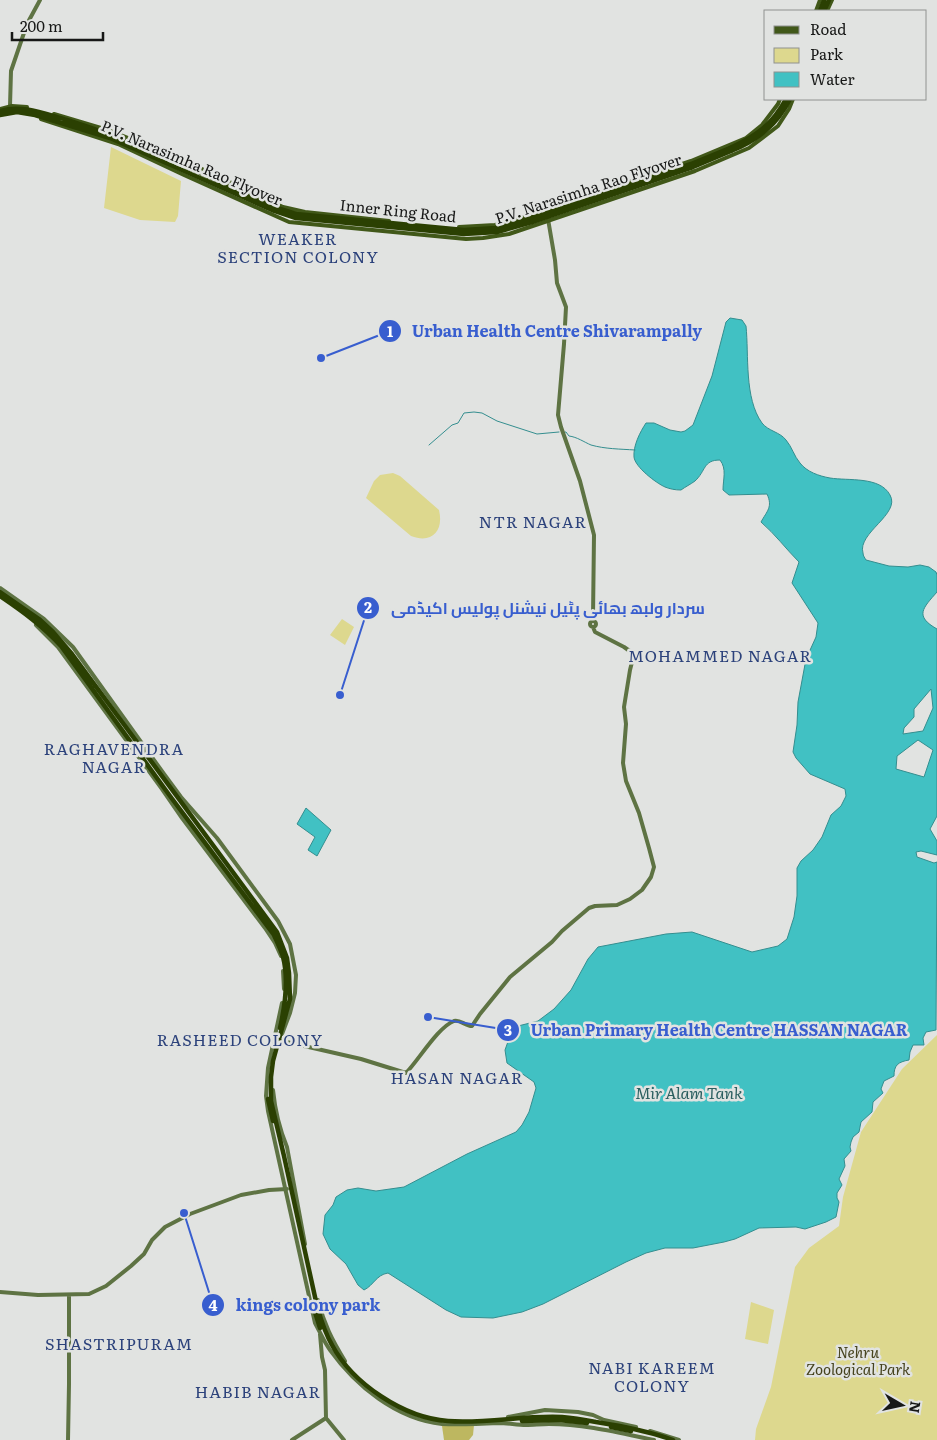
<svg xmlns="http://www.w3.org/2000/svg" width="937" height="1440" viewBox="0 0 937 1440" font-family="Literata,Cairo,serif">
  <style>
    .green { fill: #ddd88e }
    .forest { fill: #bdb760 }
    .water { fill: #41c1c3; stroke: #348e8f; fill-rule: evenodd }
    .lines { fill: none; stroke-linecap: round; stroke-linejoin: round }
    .stream { stroke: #348e8f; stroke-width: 1 }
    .secondary { stroke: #5e7343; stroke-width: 4 }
    .primary { stroke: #415819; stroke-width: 4 }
    .highway { stroke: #2b4002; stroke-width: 4.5 }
    .highway-bridge { stroke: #2b4002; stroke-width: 4.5 }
    .labels { text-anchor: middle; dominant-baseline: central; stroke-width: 5; stroke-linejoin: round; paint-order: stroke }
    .street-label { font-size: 15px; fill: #171817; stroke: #e1e3e1 }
    .park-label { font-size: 15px; font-style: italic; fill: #46431e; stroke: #e1e3e1 }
    .neighbourhood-label { font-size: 16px; letter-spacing: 1px; fill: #2c427b; stroke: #e1e3e1 }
    .water-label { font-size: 16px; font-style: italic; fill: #2b5f60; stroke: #e1e3e1 }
    .leader { fill: none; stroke: #385ecf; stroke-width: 2 }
    .callout-dot { fill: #385ecf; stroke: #e1e3e1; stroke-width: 2 }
    .mark-label { font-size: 15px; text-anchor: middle; font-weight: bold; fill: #fff }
    .callout-label { font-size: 16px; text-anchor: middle; font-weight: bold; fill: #385ecf; stroke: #e1e3e1; stroke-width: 5; stroke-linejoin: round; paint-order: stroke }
  </style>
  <rect width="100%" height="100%" fill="#e1e3e1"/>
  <!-- green -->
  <path class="green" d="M111,147L181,181L178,216L175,222L140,220L104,208Z
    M393,473L400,476L439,510C444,531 432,544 411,536L366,498L374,481L380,475Z
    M342,619L354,627L345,645L330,635Z
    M937,1035V1440H755L756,1429L771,1387L795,1267L809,1248L839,1226L843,1197L861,1132L902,1069Z
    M751,1302L774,1310L768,1344L745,1339Z"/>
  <!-- forest -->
  <path class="forest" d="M474,1425L473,1435L469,1440H444L442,1426Z"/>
  <!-- water -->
  <path class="water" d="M730,318L742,320L746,326C749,355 744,398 762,423C768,431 780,432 786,440C792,447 794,456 800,463C807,472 819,476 830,478C848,481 880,476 890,495C901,514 857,533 863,553C863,556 865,558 866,560L889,566L908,567L920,565L929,567L936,572L937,575V592C923,608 914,616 937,629V816L930,829L937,841V855L921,851L916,852L917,857L934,863L937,862L936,1030L926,1032L923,1038L924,1045H913L910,1052L909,1060C898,1062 894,1065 894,1076L884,1081L881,1089L883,1093L873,1102L872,1112L861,1122L859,1132L853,1137L851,1142L850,1147L851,1151L844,1159L845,1166L839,1179L842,1185L837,1193V1198L839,1202L836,1217L826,1222L805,1229L796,1227L759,1228L735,1239L724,1242L693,1248H665L646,1253L626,1262L543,1304L522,1312L493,1318L461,1317L446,1310L388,1273C376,1275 374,1285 364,1290L358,1285L346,1264L330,1249L323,1234L325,1215L333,1205L336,1197L347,1190L358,1188L376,1191L404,1187L467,1154L516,1132L522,1125L529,1112L536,1088L534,1082L507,1063L505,1050L510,1036L518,1026L538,1021L554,1009L571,990L588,959L598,947L666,934L692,932L752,952L778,946L787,939L794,917L797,896V868L801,861L813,850L822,837L831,815L841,806L846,796L845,789L810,774L796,758L793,752L797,725L798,702L806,659L816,637L818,623L792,583L799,562C786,549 775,534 761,522C767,511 773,507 767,494L729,495L723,490C723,479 727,469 720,460C703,460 706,471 695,481C691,484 685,487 681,490C675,490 670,489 665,487C656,483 635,467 634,457C633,446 640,432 646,423H654L670,430L681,432L685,431L693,425L712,376L726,322ZM931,689L933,708L923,731L903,734L904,728L914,717V709ZM918,740L933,750L924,777L896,769L897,756Z
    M306,808L331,830L317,856L308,850L315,837L297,824Z"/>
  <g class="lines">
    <!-- stream -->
    <path class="stream" d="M565,432H566L569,436C577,437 584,442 591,445C605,449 620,449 635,450
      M429,445L452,425L458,423L464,413L474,412L482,413L497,421L537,434L559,432"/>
    <!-- secondary -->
    <path class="secondary" d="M10,106L11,71L27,24L40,0
      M548,219L555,260L557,283L566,307L564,344L558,415L561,427L580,481L594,535L593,617L594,621
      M0,588L44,619L73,647L164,774L181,797L217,838L278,921L290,944L296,975L295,993L290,1013L282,1034
      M590 624a3 3 0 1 1 6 0a3 3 0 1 1-6 0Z
      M36,625L58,647L162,789L182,818L265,928L275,943L281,956
      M283,971L284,989
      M282,1003L268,1068L266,1096L268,1111L315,1323C320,1332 324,1342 330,1350C356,1386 396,1419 442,1424C461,1425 480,1424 499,1423C508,1423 517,1425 526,1425C533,1425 541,1424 549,1424C584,1424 620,1433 654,1440
      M278,1040L361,1059L406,1073C418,1061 438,1027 454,1021C460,1019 465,1026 472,1026L480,1014L510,977L552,942L562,931L589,908L595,906L617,905L630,899L642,890L651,877L654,867L649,848L639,813L626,781L623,763L626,724L624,707L630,670L634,654L624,647L595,632L593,627
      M273,1090C275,1110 279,1128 287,1147L305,1244
      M0,1292L38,1295L89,1294L106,1286L131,1266L144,1254L152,1240L165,1227L190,1214L241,1195L269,1190L287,1189
      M318,1300C324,1324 332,1340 345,1361
      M320,1334L322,1357L325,1370L326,1418L344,1440
      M508,1417L545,1410L578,1412L593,1415L604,1420L636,1427
      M650,1431L679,1440
      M68,1440L69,1384V1295
      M292,1440L326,1418"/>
    <!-- primary -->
    <path class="primary" d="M816,11L820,0
      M827,11L832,0
      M0,109L12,106L27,107
      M54,114L111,131L187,162L283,207L305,212L389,221
      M41,119L118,144L184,175L289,222L466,239L483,238L509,234L695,171L749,148L778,126L789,109L793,99
      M459,227L495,225L534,214L691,161L746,138L762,125L778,104L780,99"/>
    <!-- highway -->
    <path class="highway" d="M820,11L824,0
      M824,11L829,0
      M0,111C22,104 45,114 67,120C138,142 206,176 274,207L296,214L464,230L496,228L530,218
      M0,115L17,112L35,115L110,138L272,210L296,218L464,234L497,232L532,222
      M730,148C756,136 772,125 786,99
      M731,151C758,140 777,125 790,99"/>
    <!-- highway-bridge -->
    <path class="highway-bridge" d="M530,218L691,164L730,148
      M532,222L693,167L731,151
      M0,592L39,619L53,632L72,654L277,932L287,958L289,973L290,999L273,1061L271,1077V1101L284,1156L317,1306C321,1320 325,1333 332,1345C353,1384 404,1418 448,1421C486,1424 524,1415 562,1417C573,1418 585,1420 596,1422C622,1426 648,1431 673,1440
      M0,596C22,611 43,626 61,646L170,796L274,935C277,942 281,950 283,957C289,980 285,1006 280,1028
      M268,1099L273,1121
      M315,1312L320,1328
      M522,1421L559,1420L587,1423
      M611,1427L631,1431"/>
  </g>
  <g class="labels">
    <!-- street labels -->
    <g class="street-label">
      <text transform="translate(192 162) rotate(23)">P.V. Narasimha Rao Flyover</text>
      <text transform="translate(588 188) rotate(-18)">P.V. Narasimha Rao Flyover</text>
      <text transform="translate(398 210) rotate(6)">Inner Ring Road</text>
    </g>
    <!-- park labels -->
    <g class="park-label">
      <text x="858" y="1351">Nehru<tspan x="858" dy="17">Zoological Park</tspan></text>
    </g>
    <!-- neighbourhood labels -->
    <g class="neighbourhood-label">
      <text x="298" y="238">WEAKER<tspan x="298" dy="18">SECTION COLONY</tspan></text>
      <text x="533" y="521">NTR NAGAR</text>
      <text x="720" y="655">MOHAMMED NAGAR</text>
      <text x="114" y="748">RAGHAVENDRA<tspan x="114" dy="18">NAGAR</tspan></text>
      <text x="240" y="1039">RASHEED COLONY</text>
      <text x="457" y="1077">HASAN NAGAR</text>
      <text x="119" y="1343">SHASTRIPURAM</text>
      <text x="652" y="1367">NABI KAREEM<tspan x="652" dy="18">COLONY</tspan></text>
      <text x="258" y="1391">HABIB NAGAR</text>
    </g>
    <!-- water labels -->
    <g class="water-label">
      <text x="689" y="1092">Mir Alam Tank</text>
    </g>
  </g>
  <!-- callouts -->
  <path class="leader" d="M321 358L390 331M340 695L368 608M428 1017L508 1030M184 1213L213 1305"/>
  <g class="callout-dot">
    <circle cx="321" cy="358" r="5"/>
    <circle cx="340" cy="695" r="5"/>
    <circle cx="428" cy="1017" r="5"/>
    <circle cx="184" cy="1213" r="5"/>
    <circle cx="390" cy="331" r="12"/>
    <circle cx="368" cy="608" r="12"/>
    <circle cx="508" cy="1030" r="12"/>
    <circle cx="213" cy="1305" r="12"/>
  </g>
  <g class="mark-label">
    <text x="390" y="337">1</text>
    <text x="368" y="613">2</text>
    <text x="508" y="1036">3</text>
    <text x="213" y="1311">4</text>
  </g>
  <g class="callout-label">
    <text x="557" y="337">Urban Health Centre Shivarampally</text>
    <text x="548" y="614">سردار ولبھ بھائی پٹیل نیشنل پولیس اکیڈمی</text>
    <text x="719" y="1036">Urban Primary Health Centre HASSAN NAGAR</text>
    <text x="308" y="1311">kings colony park</text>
  </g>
  <!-- legend -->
  <rect x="764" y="10" width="162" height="90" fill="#e1e3e1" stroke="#909290"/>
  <rect x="774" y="26" width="25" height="8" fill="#415819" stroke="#909290"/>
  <text x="810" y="35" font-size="15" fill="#171817">Road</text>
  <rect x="774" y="48" width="25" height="15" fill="#ddd88e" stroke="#909290"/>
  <text x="810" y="60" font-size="15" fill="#171817">Park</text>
  <rect x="774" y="72" width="25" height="15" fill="#41c1c3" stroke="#909290"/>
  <text x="810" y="85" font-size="15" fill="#171817">Water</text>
  <!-- north arrow -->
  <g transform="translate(902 1405) rotate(99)" stroke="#e1e3e1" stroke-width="4" paint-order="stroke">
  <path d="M0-4L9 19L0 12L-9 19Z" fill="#171817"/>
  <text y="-8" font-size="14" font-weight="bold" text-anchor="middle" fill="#171817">N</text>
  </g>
  <!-- scale -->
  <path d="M12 32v8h91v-8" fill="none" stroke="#171817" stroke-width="2.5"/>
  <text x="20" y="32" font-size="15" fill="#171817" stroke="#e1e3e1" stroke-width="4" paint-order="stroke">200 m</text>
</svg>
